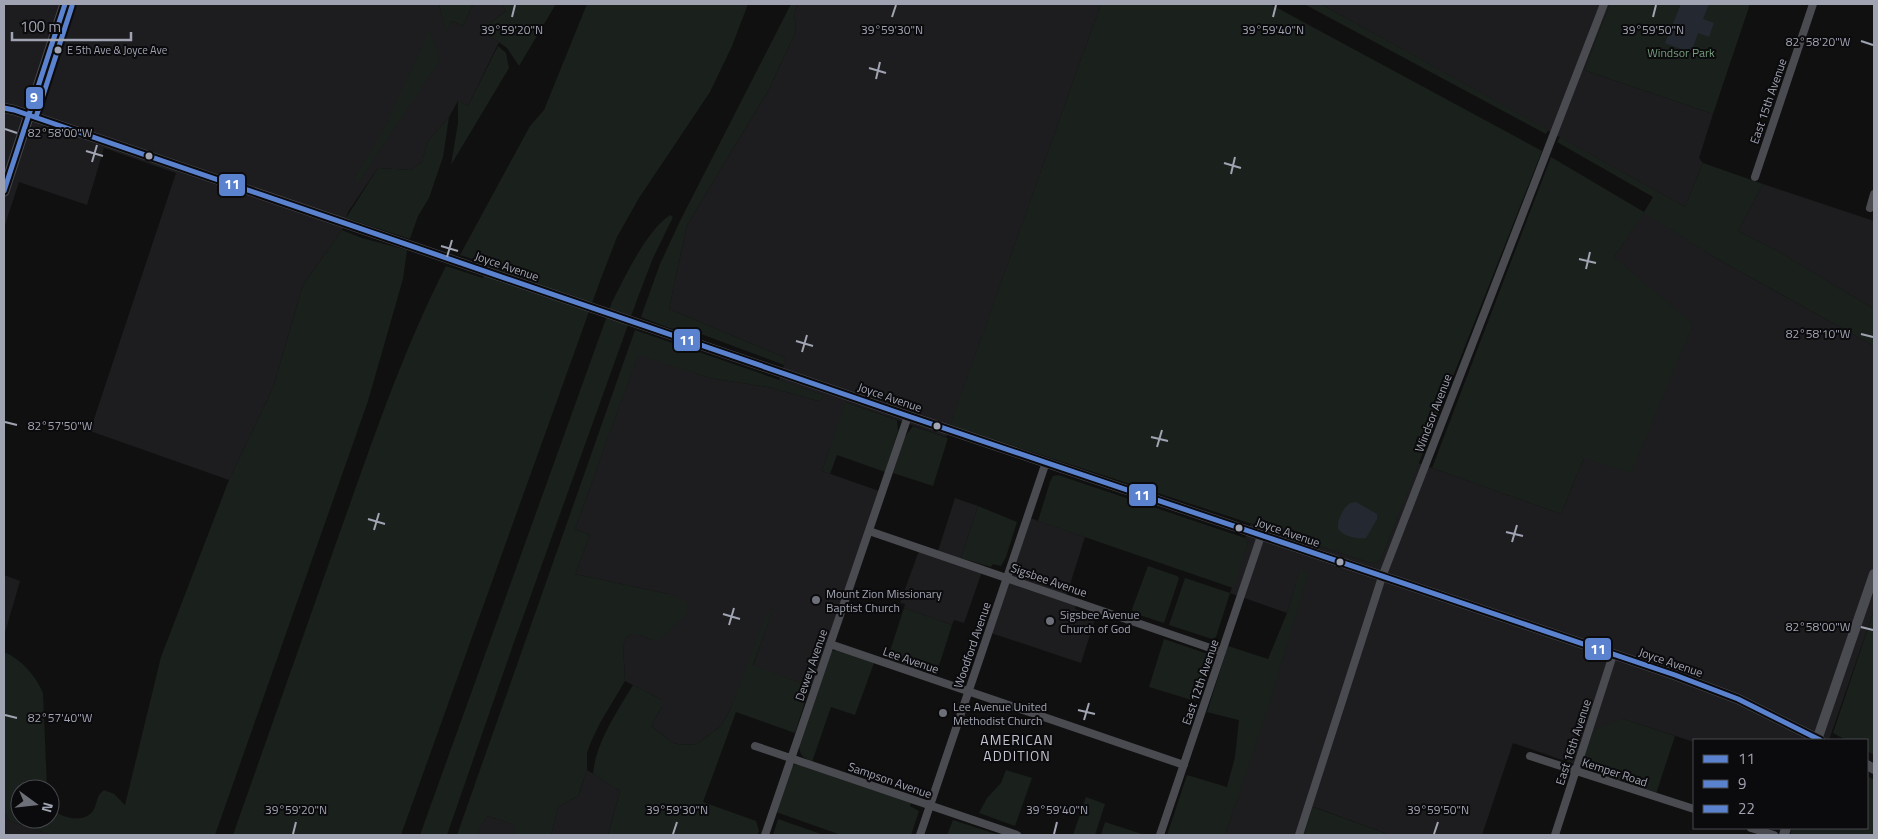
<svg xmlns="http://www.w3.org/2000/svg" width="1878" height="839" viewBox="0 0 1878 839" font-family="'Titillium Web',sans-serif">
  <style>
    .built { fill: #1d1d1f }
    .green { fill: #1a201b }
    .water { fill: #242931 }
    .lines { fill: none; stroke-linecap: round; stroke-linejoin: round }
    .minor { stroke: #4a4b50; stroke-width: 8 }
    .tertiary { stroke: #4a4b50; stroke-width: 10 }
    .secondary { stroke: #48494d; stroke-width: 11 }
    .bus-1-casing { stroke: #0b0a0c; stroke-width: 9 }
    .bus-2-casing { stroke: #0b0a0c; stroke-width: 9 }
    .bus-3-casing { stroke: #0b0a0c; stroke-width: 9 }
    .bus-1 { stroke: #5a82ce; stroke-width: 5 }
    .bus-2 { stroke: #5a82ce; stroke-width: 5 }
    .bus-3 { stroke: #5a82ce; stroke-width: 5 }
    .ticks { fill: none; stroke: #a0a4b2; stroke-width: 2 }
    .bus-dot { fill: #a0a4b2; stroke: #0b0a0c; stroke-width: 2 }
    .poi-dot { fill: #6e7079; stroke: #0b0a0c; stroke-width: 2 }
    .labels { text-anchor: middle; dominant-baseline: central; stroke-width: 4; stroke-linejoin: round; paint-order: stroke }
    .bus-label { font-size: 11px; fill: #a0a4b2; stroke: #0b0a0c; text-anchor: start }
    .park-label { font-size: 12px; fill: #769e7d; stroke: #0b0a0c }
    .street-label { font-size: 12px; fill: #a0a4b2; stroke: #0b0a0c }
    .poi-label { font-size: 12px; fill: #a0a4b2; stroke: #0b0a0c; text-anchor: start }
    .neighbourhood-label { font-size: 14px; letter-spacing: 1px; fill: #c1c3ce; stroke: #0b0a0c }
    .ticks-label { font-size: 12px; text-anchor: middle; fill: #a0a4b2; stroke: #0b0a0c; stroke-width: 4; stroke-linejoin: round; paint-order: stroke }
    .line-badge { stroke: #0b0a0c; stroke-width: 2 }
    .badge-label { font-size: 14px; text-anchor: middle; font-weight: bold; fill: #fff }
  </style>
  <rect width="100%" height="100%" fill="#101010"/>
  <!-- built -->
  <path class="built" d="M4,4H439L446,31L452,21L463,26L473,4H502L506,11L490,23H484L483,31L499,42L468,106L458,101L449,117L427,142L422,162L411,170L378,168L348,212L342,230L303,285L273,388L229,480L90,431L176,173L104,148L87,205L19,182L4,228Z
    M798,4H1101L946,437L846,402L822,471L882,492L817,689L753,666L773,608L731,708L721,726L697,744L683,745L673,743L651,726L662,706V700L625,681L623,646L626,638L631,634H639L652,640L668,594L575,574L590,535L575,529L638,354L710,378L768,387L818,401L822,399L823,395L779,381L786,358L669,309L687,225L768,91L796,31L794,13Z
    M1321,4H1610L1584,70L1713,114L1699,158L1703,163L1685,207Z
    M1763,184L1874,221V309L1774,249L1738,231Z
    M1644,212L1716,258L1874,346V610L1829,740H1694V742L1623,719L1584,757L1585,768L1513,743L1482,835H1390L1314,807L1304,835H1225L1283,658L1300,571L1287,613L1230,593L1248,543L1245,538L1251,524L1368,562L1376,563L1381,559L1418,463L1561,514L1584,458L1614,257Z
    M955,498L978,506L961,558L984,566L964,623L954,620L952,625L904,608L905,604L900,603L921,545L938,551Z
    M1030,518L1085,537L1066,597L1077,601L1075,609L1096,616L1081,663L991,633Z
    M4,575L20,581L4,636Z
    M587,770L620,791L608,835H551L558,807L578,796Z
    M4,814L7,816L10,821L51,835H4Z
    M486,816L514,824L515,835H476Z"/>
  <!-- green -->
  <path class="green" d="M439,4H473L463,26L452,21L446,32Z
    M502,4H556L519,66L507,48L483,31L480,27L484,23H490L506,11Z
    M587,4H748L732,46L710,92L639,198L617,237L600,281L401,835H233C269,733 305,631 341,529C373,440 403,350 446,266L483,278L488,264L460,255L530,126L544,110Z
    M791,4H798L794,13L796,31L768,91L687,225L669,309L786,358L784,365L701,334L669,328L641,317L660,264L680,221Z
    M1101,4H1270L1542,151L1381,559L1376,563L1368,562L950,425Z
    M1304,4H1321L1548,130L1546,134Z
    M1610,4H1750L1713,114L1584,70Z
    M430,29L439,57L437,65L358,183L354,179L383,131Z
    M498,46L506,53L509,68L451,165L458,123V101L468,106Z
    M449,117L443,157L429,198L418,216L410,239L346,218L378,168L411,170L422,162L427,142Z
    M1560,137L1685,207L1703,163L1763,184L1738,231L1774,249L1874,309V346L1716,258L1644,213L1614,257L1693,324L1631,473L1584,458L1561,514L1432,468L1551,157L1644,212L1653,197L1557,142Z
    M670,215L673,217L653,258L638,297L513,645L447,835H420L612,302C625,277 646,231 670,215Z
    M342,230L362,238L407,250L403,279L368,401L215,835H51L10,821L7,816L4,814V652C21,659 36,676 43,693L47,789H20V819H50V807C60,818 83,824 93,811C98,803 95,797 104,790L114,794L125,805L161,657L229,480L273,388L303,285Z
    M635,330L823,395L822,399L818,401L768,387L710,378L638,355L575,529L590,535L575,574L668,594L686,602L688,608L684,617L660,639L652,640L639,634H631L626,638L623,646L625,681L600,723L590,744L587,753V770L578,796L558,807L551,835H515L513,824L487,816L476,835H457Z
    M845,402L897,420L898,431L885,472L837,455L830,474L822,471Z
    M913,426L948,438L933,486L893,473L904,438Z
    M1058,475L1245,538L1248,543L1233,588L1038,521L1050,482L1053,476Z
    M978,506L1017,522L1006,557L1001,566L993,564L991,567L961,558Z
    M1148,566L1177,576L1179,578L1164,623L1133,613L1132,609Z
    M1300,570L1309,572L1270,702L1225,835H1167L1187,775L1227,787L1235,757L1239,720L1207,712L1228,646L1268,659L1287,613Z
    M1185,578L1230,593L1216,637L1212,639L1169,625Z
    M774,607L753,665L806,685L808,692L795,733L736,712L703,802L756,821L759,831L757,835H608L620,791L593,774C596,742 617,712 633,685L662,700V706L651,726L673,743L683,745L697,744L721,726L731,708L765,617Z
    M904,608L952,625L936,675L887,660Z
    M1874,610V755L1867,751V740H1846L1833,733Z
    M1164,639L1208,654L1209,658L1195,701L1149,687Z
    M838,650L874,663L855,715L831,707L812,762C803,757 800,756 799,746L831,651Z
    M1623,719L1675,736L1656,794L1597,775L1585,768L1584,757L1593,730Z
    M796,764L911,803L910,806L919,811L911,835H841L776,812L791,766Z
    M1006,770L1032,778L1015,826L979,813L987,798L1001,783Z
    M1867,776L1874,780V835H1790L1792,828H1867Z
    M1086,797L1105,804L1095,835H1073Z
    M1313,807L1390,835H1304Z
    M778,819L824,835H773Z
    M953,820L999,835H947Z
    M1105,822L1145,835H1101Z"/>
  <!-- water -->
  <path class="water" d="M1681,4H1709L1703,19L1714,23L1709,37L1698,33L1691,53L1665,43Z
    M1356,502L1377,514V519L1366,538C1357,539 1345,537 1339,530C1335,524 1343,508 1349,504C1351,502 1353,503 1356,502Z"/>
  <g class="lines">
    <!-- minor -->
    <path class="minor" d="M1755,177L1813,4
      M1870,208L1874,194
      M869,531L1222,652
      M830,644L1184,765
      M755,746L1017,835
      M1530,756L1694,809
      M1751,828L1774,835
      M765,835L908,416
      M920,835L1046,462
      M1160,835L1261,536
      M1299,835L1382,577L1604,4
      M1555,835L1613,655"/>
    <!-- tertiary -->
    <path class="tertiary" d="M4,108L14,110L908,416L1675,675L1738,699L1820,740
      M1817,740L1874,574
      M1867,765L1874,769
      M1784,835L1786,828"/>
    <!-- secondary -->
    <path class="secondary" d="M4,191L65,4"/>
    <!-- bus-1 casing -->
    <g class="bus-1-casing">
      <path id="bus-1" d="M4,108L14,110L908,416L1675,675L1738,699L1820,740"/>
    </g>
    <!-- bus-2 casing -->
    <g class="bus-2-casing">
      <path id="bus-2" d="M4,191L65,4"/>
    </g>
    <!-- bus-3 casing -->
    <g class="bus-3-casing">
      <path id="bus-3" d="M36,117L72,6"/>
    </g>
    <!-- bus-1 -->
    <use href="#bus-1" class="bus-1"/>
    <!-- bus-2 -->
    <use href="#bus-2" class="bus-2"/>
    <!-- bus-3 -->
    <use href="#bus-3" class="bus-3"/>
  </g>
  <!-- ticks -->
  <path class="ticks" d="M512,17L515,5M892,17L896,5M1273,17L1276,5M1653,17L1656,5M1861,41L1873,45M869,68L886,73M876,79L880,62M5,129L17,133M86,151L103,156M92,162L97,145M1224,163L1241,168M1231,174L1235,157M441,246L458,251M447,257L452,240M1579,259L1596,263M1586,269L1590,252M1861,334L1873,337M796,341L813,346M802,352L807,335M5,422L17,425M1151,437L1168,441M1157,447L1162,430M368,519L385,524M374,530L379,513M1506,532L1523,536M1512,542L1517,525M723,614L740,619M729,625L734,608M1861,627L1873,630M1078,710L1095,714M5,715L17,718M1084,720L1089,703M293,834L296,822M673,834L677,822M1054,834L1057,822M1434,834L1438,822"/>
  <!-- markers -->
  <g class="bus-dot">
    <circle cx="58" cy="50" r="4.5"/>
    <circle cx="149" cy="156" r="4.5"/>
    <circle cx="937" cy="426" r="4.5"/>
    <circle cx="1239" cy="528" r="4.5"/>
    <circle cx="1340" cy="562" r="4.5"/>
  </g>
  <g class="poi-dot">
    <circle cx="816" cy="600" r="5"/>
    <circle cx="1050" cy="621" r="5"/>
    <circle cx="943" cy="713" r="5"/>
  </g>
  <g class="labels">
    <!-- bus labels -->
    <g class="bus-label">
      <text x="67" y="50">E 5th Ave &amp; Joyce Ave</text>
    </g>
    <!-- park labels -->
    <g class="park-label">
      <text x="1681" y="52">Windsor Park</text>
    </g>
    <!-- street labels -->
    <g class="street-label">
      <text transform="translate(1768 101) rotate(-71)">East 15th Avenue</text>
      <text transform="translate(507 266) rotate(19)">Joyce Avenue</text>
      <text transform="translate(890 397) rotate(19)">Joyce Avenue</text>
      <text transform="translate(1433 413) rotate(-69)">Windsor Avenue</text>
      <text transform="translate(1288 532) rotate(19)">Joyce Avenue</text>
      <text transform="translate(1049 580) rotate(19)">Sigsbee Avenue</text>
      <text transform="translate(972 645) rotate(-71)">Woodford Avenue</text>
      <text transform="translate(911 660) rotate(19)">Lee Avenue</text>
      <text transform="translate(1671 662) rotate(19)">Joyce Avenue</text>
      <text transform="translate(811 665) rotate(-71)">Dewey Avenue</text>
      <text transform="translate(1200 682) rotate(-71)">East 12th Avenue</text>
      <text transform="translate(1573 742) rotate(-72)">East 16th Avenue</text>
      <text transform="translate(1615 772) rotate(18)">Kemper Road</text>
      <text transform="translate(890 780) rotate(19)">Sampson Avenue</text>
    </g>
    <!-- poi labels -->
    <g class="poi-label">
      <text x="826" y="593">Mount Zion Missionary<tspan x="826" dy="14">Baptist Church</tspan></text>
      <text x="1060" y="614">Sigsbee Avenue<tspan x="1060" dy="14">Church of God</tspan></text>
      <text x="953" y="706">Lee Avenue United<tspan x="953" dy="14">Methodist Church</tspan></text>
    </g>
    <!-- neighbourhood labels -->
    <g class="neighbourhood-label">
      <text x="1017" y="739">AMERICAN<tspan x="1017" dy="16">ADDITION</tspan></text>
    </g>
  </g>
  <g class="ticks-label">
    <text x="512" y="34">39°59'20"N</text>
    <text x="892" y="34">39°59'30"N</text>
    <text x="1273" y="34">39°59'40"N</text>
    <text x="1653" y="34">39°59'50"N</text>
    <text x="1818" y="46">82°58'20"W</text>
    <text x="60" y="137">82°58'00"W</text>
    <text x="1818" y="338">82°58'10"W</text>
    <text x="60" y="430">82°57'50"W</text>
    <text x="1818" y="631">82°58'00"W</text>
    <text x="60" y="722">82°57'40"W</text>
    <text x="296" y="814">39°59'20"N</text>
    <text x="677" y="814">39°59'30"N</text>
    <text x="1057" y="814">39°59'40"N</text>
    <text x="1438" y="814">39°59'50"N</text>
  </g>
  <g class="line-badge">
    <rect x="25" y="86" width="19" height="24" rx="5" fill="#5a82ce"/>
    <rect x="218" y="173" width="28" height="24" rx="5" fill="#5a82ce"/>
    <rect x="673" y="328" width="28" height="24" rx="5" fill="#5a82ce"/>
    <rect x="1128" y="483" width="29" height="24" rx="5" fill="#5a82ce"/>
    <rect x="1584" y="637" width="28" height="24" rx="5" fill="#5a82ce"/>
  </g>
  <g class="badge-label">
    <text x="34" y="102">9</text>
    <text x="232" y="189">11</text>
    <text x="687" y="345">11</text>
    <text x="1142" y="500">11</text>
    <text x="1598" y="654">11</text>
  </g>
  <!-- border -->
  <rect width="1878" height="839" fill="none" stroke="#a0a4b2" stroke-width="10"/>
  <!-- legend -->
  <rect x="1693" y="739" width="175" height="90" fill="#0b0a0c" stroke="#47484e"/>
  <rect x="1703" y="755" width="25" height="8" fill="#5a82ce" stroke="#47484e"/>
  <text x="1738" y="764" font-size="15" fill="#a0a4b2">11</text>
  <rect x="1703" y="780" width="25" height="8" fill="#5a82ce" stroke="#47484e"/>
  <text x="1738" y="789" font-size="15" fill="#a0a4b2">9</text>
  <rect x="1703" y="805" width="25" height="8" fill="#5a82ce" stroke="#47484e"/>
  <text x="1738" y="814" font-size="15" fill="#a0a4b2">22</text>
  <!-- north arrow -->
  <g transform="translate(35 804) rotate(105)"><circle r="24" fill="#0b0a0c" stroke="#47484e"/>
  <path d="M0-4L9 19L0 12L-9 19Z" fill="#6e7079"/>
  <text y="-8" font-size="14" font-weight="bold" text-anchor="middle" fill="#a0a4b2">N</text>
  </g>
  <!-- scale -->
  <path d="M12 32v8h119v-8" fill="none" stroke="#a0a4b2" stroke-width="2.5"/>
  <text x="20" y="32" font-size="15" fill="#a0a4b2" stroke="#0b0a0c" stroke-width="4" paint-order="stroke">100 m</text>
</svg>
